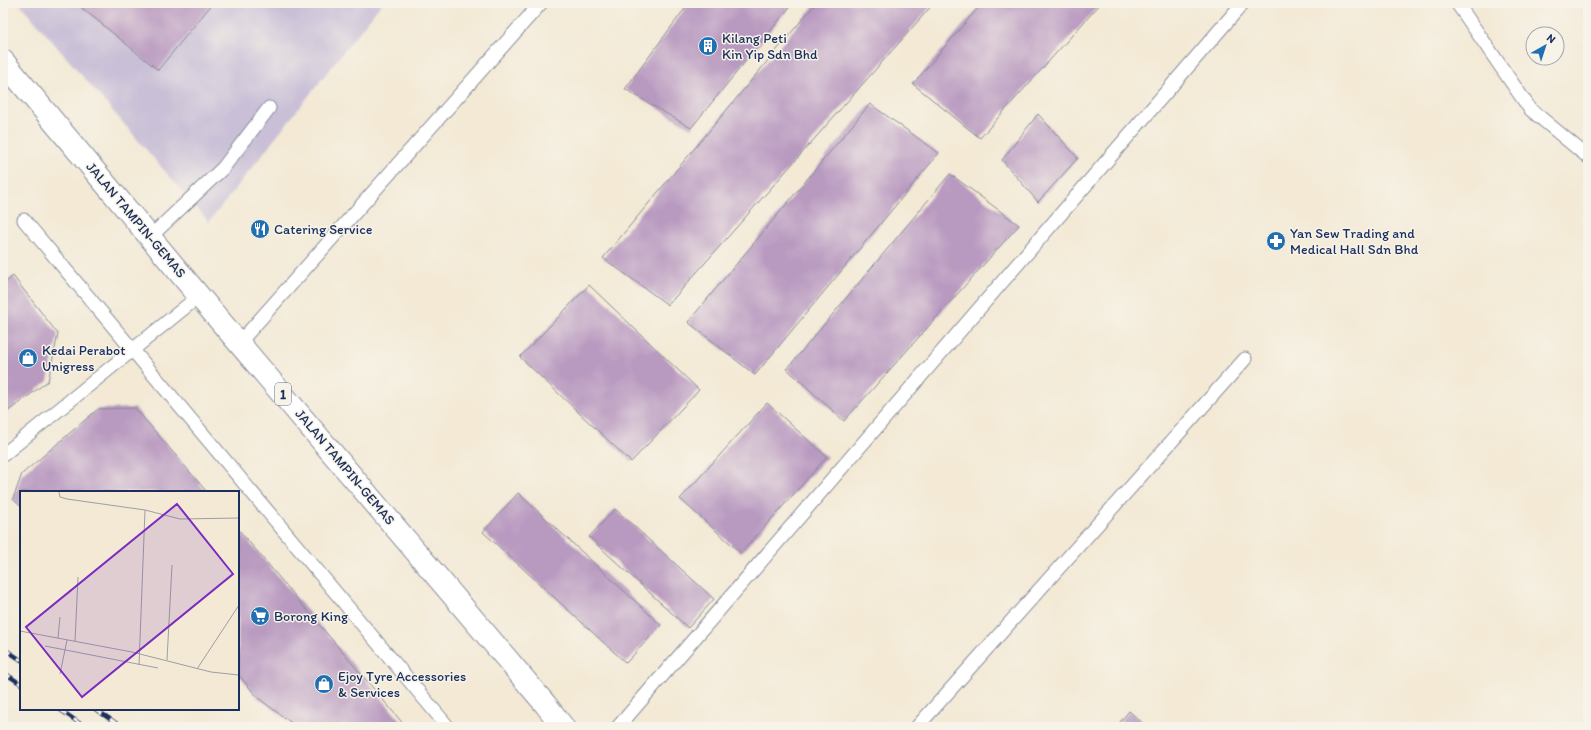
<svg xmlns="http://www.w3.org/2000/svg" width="1591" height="730" viewBox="0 0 1591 730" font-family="Itim,sans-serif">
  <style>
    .industrial { fill: #c9bfd7 }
    .building { fill: #b899c0 }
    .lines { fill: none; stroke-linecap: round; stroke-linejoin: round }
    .lane-casing { stroke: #878c9a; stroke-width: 15 }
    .highway-casing { stroke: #878c9a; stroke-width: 24 }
    .lane { stroke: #fff; stroke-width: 13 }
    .highway { stroke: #fff; stroke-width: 22 }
    .rail-casing { stroke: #1b2f5e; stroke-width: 4.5 }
    .rail { stroke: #f7f3e8; stroke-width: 3; stroke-dasharray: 9; stroke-linecap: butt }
    .labels { text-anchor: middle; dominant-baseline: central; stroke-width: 3; stroke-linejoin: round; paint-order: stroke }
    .shield { fill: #f7f3e8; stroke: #5d6a87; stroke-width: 1 }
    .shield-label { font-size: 13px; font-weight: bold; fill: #1b2f5e }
    .poi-label { font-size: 14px; fill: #1b2f5e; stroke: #f7f3e8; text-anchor: start }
    .street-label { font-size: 14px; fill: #1b2f5e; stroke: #f7f3e8 }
    .inset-road { fill: none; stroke: #9d9fa5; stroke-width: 1 }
    .view { fill: #7b2cbf; fill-opacity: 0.15; stroke: #7b2cbf; stroke-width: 2 }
    .inset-edge { fill: none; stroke: #1b2f5e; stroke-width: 2 }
  </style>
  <rect width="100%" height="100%" fill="#f7f3e8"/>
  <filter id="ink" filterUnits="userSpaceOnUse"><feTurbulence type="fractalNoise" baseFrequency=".025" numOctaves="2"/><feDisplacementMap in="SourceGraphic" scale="8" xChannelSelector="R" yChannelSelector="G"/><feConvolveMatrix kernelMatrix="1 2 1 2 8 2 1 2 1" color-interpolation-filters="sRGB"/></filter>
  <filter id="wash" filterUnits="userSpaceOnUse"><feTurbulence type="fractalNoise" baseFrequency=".012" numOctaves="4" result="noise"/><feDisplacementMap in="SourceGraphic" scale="16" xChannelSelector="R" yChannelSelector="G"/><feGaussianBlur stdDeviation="0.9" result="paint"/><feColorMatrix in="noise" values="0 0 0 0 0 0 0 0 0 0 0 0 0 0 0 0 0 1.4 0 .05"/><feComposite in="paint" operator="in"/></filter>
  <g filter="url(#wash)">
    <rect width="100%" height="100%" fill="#f3e9d5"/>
    <!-- industrial -->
    <path class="industrial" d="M19,3H382L209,222Z"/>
    <g id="blocks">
      <!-- building -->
      <path class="building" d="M76,3H213L158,70Z
        M689,3H793L691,128L625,89Z
        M816,3H934L668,305L603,258Z
        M982,3H1101L980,138L913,84Z
        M870,104L939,153L755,375L688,322Z
        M1038,114L1078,158L1038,202L1002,160Z
        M950,174L1019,225L844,421L787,369Z
        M13,276L58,334L48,381L3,415V285Z
        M589,285L699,390L631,462L520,357Z
        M767,403L827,457L741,553L680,499Z
        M135,408L207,492H21V507L13,499L22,474L98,409Z
        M518,493L661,625L626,663L483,532Z
        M615,509L714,599L688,628L589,537Z
        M238,529L406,727H297L258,698L238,674Z
        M1129,711L1147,727H1116Z"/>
    </g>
  </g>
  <g filter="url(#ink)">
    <use href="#blocks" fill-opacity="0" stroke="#878c9a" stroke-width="1"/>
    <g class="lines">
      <!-- lane casing -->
      <g class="lane-casing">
        <path id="lane" d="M1457,3L1530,109L1588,157
          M24,220L448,727
          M150,237L223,168L269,108
          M239,343L541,3
          M3,455L199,296
          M618,727L1243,3
          M917,727L1245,359"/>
      </g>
      <!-- highway casing -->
      <g class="highway-casing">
        <path id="highway" d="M3,61L199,296L546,705L563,727"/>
      </g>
      <!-- lane -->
      <use href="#lane" class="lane"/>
      <!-- highway -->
      <use href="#highway" class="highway"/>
      <!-- rail casing -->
      <g class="rail-casing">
        <path id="rail" d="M3,648L21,660
          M3,672L21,684
          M59,709L85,727
          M95,709L122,727"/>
      </g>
      <!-- rail -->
      <use href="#rail" class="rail"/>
    </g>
  </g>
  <!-- icons -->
  <defs>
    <g id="building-disc" transform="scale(1)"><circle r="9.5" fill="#1f6fb2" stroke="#f7f3e8"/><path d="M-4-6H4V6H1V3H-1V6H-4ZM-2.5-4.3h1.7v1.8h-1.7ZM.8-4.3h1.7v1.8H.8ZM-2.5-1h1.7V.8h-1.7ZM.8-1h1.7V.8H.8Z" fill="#fff"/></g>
    <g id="restaurant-disc" transform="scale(1)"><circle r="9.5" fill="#1f6fb2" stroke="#f7f3e8"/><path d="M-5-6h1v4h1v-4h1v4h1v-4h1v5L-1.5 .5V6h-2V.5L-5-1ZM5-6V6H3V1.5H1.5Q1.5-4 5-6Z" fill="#fff"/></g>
    <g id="pharmacy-disc" transform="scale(1)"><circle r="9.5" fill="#1f6fb2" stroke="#f7f3e8"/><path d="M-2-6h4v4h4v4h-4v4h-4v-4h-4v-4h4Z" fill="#fff"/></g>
    <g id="shop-disc" transform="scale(1)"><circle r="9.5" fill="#1f6fb2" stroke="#f7f3e8"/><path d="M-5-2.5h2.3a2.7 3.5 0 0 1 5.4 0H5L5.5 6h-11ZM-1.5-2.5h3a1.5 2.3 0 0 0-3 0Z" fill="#fff"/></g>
    <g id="supermarket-disc" transform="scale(1)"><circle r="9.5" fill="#1f6fb2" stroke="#f7f3e8"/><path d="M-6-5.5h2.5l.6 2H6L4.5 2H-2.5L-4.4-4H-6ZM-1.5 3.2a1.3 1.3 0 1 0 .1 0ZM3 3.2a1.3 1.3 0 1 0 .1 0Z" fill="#fff"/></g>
  </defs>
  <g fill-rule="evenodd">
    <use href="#building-disc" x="708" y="46"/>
    <use href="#restaurant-disc" x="260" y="229"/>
    <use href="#pharmacy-disc" x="1276" y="241"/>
    <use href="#shop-disc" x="28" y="358"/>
    <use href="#supermarket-disc" x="260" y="616"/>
    <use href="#shop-disc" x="324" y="684"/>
  </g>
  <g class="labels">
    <!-- shield labels -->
    <rect class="shield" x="275" y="383" width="16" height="22" rx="3"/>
    <g class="shield-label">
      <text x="283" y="394">1</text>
    </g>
    <!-- poi labels -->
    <g class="poi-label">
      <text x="722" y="38">Kilang Peti<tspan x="722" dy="16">Kin Yip Sdn Bhd</tspan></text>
      <text x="274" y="229">Catering Service</text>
      <text x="1290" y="233">Yan Sew Trading and<tspan x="1290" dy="16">Medical Hall Sdn Bhd</tspan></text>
      <text x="42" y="350">Kedai Perabot<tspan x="42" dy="16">Unigress</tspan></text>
      <text x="274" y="616">Borong King</text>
      <text x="338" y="676">Ejoy Tyre Accessories<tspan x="338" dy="16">&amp; Services</tspan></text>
    </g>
    <!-- street labels -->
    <g class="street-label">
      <text transform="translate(136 220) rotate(50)">JALAN TAMPIN-GEMAS</text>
      <text transform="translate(345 467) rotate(50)">JALAN TAMPIN-GEMAS</text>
    </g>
  </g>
  <!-- overview -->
  <g transform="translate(20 491)">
    <rect width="219" height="219" fill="#f3e9d5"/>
    <path class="inset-road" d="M39,1L40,6L47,8L125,19L160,28L219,27M0,140L112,161L191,181L219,184M38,147L40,126M55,150L58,86M25,155L138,177M147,169L152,74M119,174L125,19M177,178L219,114M40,183L47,149"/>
    <path class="view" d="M157,13L213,83L62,206L6,136Z"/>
    <rect width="219" height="219" class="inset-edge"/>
  </g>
  <!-- margin -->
  <rect width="1591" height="730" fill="none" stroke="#f7f3e8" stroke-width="16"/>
  <!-- north arrow -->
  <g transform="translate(1545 46) rotate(39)"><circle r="19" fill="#f7f3e8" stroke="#9fa5b1"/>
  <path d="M0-3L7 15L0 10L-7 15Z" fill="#1f6fb2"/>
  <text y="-6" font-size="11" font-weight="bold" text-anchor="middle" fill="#1b2f5e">N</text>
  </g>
</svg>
